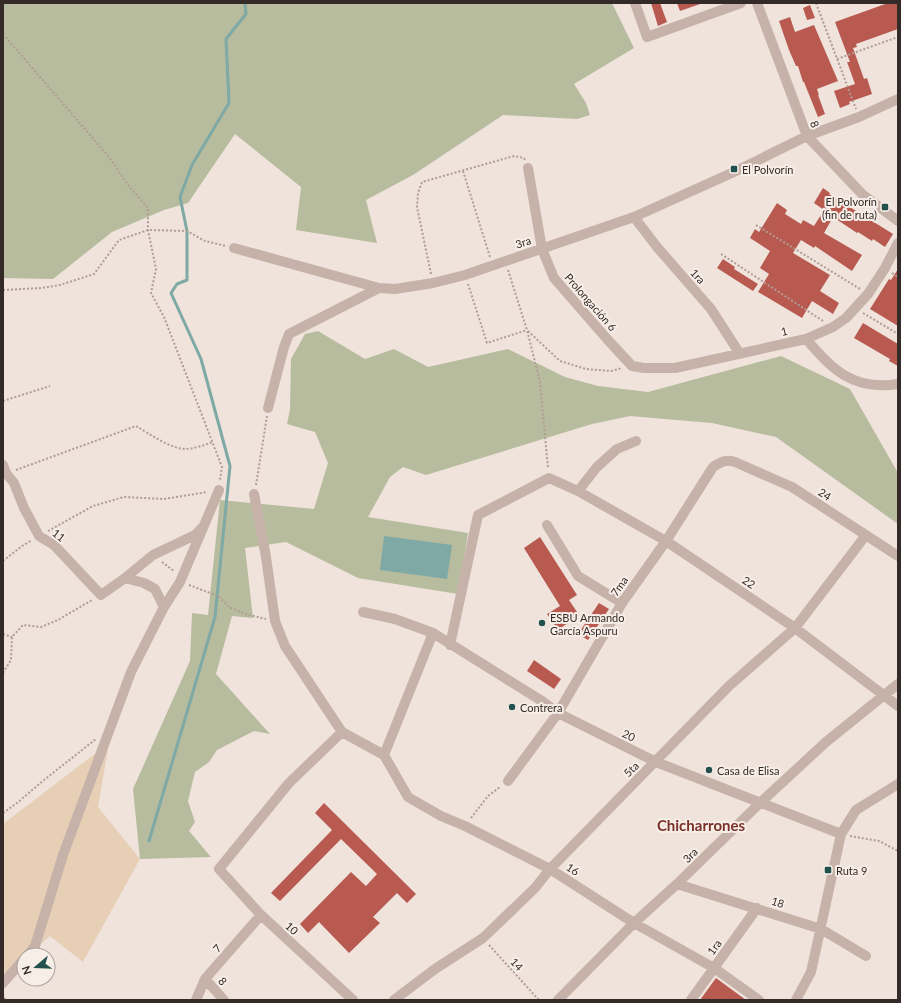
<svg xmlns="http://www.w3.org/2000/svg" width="901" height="1003" viewBox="0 0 901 1003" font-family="Lato,sans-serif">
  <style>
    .green { fill: #b7bc9e }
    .sand { fill: #e7cfb6 }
    .water { fill: #7ea9a5 }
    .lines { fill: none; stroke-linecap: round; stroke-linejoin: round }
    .stream { stroke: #7ea9a5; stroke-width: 3 }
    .building { fill: #b95a50 }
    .path { stroke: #b19c94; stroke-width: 2; stroke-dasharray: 2 2; stroke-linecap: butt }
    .minor { stroke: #c6b2a9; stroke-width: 10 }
    .poi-dot { fill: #22514d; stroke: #f7eee8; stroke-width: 1.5 }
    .labels { text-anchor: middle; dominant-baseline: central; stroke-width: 4; stroke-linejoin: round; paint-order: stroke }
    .street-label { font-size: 11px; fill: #342a28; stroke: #f7eee8 }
    .poi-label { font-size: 11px; fill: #342a28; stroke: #f7eee8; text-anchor: start }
    .district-label { font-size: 15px; font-weight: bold; fill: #7a312a; stroke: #f7eee8 }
  </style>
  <rect width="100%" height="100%" fill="#efe3dc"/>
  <!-- green -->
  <path class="green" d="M3,3H612L634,48L574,84L586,103L590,115L577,119L503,115L413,175L366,200L377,243L296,230L301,187L235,134L188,203L164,210L112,232L53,279L3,278Z
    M318,331L365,359L394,349L428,367L508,349L565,377L598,386L648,392L781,356L850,389L898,473V524L776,437L712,423L630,416L592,424L426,475L403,467L390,477L368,517L468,533L458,594L358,578L286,542L245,548L253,618L232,616L216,674L270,734L254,731L217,750L209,762L195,772L188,801L195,822L189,831L211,857L140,859L133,789L190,661L192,613L208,615L220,500L314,509L328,463L315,432L287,424L290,409L291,359L305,334Z"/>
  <!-- sand -->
  <path class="sand" d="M109,743L98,807L140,859L83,962L50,936L5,973L3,969V824Z"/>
  <!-- water -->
  <path class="water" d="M384,536L452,545L447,579L380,570Z"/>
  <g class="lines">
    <!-- stream -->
    <path class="stream" d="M149,841L215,617L230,466L201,359L171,293L177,284L187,280V231L180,197L192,165L229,103L226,39L246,14L245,3"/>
  </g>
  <!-- building -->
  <path class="building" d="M651,3H660L667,22L658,26Z
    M677,3H700V4L680,11Z
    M888,3H898V29L856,44L857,47L853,48L864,79L867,78L872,94L849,102L850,104L840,108L834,91L855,84L847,62H850L835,22Z
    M810,5L815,18L807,20L803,8Z
    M790,17L795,32L814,25L838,81L817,89L819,95H818L825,114L818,117L804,82H803L798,66H796L789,50L779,21Z
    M823,188L830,193L829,194L893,234L885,247L873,239L872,241L858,232L857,233L833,217L824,233L862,255L852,271L815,246L814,248L801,240L793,253L830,275L820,291L839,303L833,314L812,301L802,318L758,292L769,274L760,268L770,251L750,238L755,229L759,232L777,203L787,210L785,214L801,224L803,220L814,226L824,210L814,203Z
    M723,259L735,267L734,269L758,284L753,291L717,268Z
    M898,269V326L870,309L889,279L891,280Z
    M863,323L898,344V366L889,361L890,359L854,338Z
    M540,537L577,595L569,600L579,615L558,630L547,614L560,606L524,548Z
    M599,603L609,609L588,640L578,634Z
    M534,660L561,679L554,689L527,671Z
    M324,803L416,894L407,903L397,893L373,917L380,923L349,953L319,922L308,933L300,924L351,872L366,886L377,874L341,839L280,901L271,893L332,830L315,813Z
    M716,978L746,1000H700Z"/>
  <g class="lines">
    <!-- path -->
    <path class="path" d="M816,3L856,109
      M3,34L109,157L128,185L148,208V230L156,269L151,293L164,317L222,467L220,480
      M837,59L898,37
      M463,171L490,257
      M756,225L860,289
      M721,254L823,321
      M508,270L527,330L540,382L548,468
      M892,273L898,277
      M431,274L417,207L418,193L422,182L514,156L524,158L525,160
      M468,284L487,343L527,330
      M3,290L42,288L60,285L94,274L119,240L148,230L187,231L205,241L226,246
      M863,313L898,334
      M528,331L560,361L586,369L611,371L622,368
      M3,401L50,386
      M16,470L136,426C150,434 169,448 185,449C194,449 204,445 213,442
      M256,485L267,416
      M48,531L93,506L124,497L164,499L207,492
      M3,561L22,546L32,540
      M162,562L174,571
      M189,585L218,596L229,607L245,614L266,619
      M3,634L12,637
      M3,673L11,660L12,637L23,625L41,627L58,620L92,600
      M3,813L17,803L44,780L96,739
      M471,818L488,796L500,787
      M850,836L879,841L898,851
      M489,945L539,1000
      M3,994L5,1000"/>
    <!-- minor -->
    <path class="minor" d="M635,3L647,37L741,3
      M757,3L807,136L862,194L898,221
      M528,168L542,249L554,278L607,339L632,366L644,368H675L806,339L833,327L846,318L868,294L885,268L898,243
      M634,217L657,247L711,309L740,354
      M234,248L379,288L395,289L433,283L465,275L634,217L734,172L807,136L859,117L898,99
      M806,339C833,370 853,391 898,384
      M268,408L284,347L289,334L379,288
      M3,465L6,473L14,483L24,508L39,536L54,545L101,595L125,578L153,555L195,535L204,526
      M578,491L597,467L617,449L636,441
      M254,494L266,557L275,621L285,646L342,732L384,755
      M547,525L578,576L622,603
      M164,607L180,582L219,490
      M363,612L395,619L433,633L542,701L558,713L656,762L841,834
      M450,645L478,515L549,478L578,491L666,541L795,628L898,706
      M342,732L289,783L219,869L261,915L353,1000
      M384,755L408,797L441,816L465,826L550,869L634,923L714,968L759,1000
      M384,755L433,633
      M508,781L558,713L622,603L666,541L713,467C721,462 725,459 735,462L792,487L898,556
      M677,884L821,929L866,956
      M28,955L35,946L63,855L131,672L164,607L155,589L144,583L125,578
      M205,979L224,1000
      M3,983L24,959
      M196,1000L205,979L261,915
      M394,1000L435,969L483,938L535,888L550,869L729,686L795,628L866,535
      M558,1000L634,923L677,884L761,802L826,742L898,684
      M691,1000L757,908
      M796,1000L811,972L841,834L856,810L898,784"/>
  </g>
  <!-- markers -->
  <g class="poi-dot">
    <rect x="730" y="165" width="8" height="8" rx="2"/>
    <rect x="881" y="203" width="8" height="8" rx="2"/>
    <circle cx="542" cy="623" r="4"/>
    <circle cx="512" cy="707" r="4"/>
    <circle cx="709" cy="770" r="4"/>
    <rect x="824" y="866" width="8" height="8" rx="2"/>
  </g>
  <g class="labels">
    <!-- street labels -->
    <g class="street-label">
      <text transform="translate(815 124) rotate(68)">8</text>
      <text transform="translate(523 242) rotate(-18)">3ra</text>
      <text transform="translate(698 276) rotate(48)">1ra</text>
      <text transform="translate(591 302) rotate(49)">Prolongación 6</text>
      <text transform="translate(784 331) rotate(-13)">1</text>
      <text transform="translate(825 494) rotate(33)">24</text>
      <text transform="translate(59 535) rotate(38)">11</text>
      <text transform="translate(749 582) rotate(34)">22</text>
      <text transform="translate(619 586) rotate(-55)">7ma</text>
      <text transform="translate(629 735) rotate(26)">20</text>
      <text transform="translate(631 769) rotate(-45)">5ta</text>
      <text transform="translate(690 855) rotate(-44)">3ra</text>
      <text transform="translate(573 869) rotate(33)">16</text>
      <text transform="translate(778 902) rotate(18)">18</text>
      <text transform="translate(292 928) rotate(43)">10</text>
      <text transform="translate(714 947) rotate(-54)">1ra</text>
      <text transform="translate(217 948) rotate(-47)">7</text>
      <text transform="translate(517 964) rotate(48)">14</text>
      <text transform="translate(223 981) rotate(49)">8</text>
    </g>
    <!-- poi labels -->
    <g class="poi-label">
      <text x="742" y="169">El Polvorín</text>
      <text x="877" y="201" text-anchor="end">El Polvorín<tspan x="877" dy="13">(fin de ruta)</tspan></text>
      <text x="550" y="617">ESBU Armando<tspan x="550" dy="13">García Aspuru</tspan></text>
      <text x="520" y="707">Contrera</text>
      <text x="717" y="770">Casa de Elisa</text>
      <text x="836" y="870">Ruta 9</text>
    </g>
    <!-- district labels -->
    <g class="district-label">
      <text x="701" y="825">Chicharrones</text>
    </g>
  </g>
  <!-- border -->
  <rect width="901" height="1003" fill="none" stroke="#342a28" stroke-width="8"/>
  <!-- north arrow -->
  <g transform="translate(36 967) rotate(251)"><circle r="19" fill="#f7eee8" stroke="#a9a09b"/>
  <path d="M0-3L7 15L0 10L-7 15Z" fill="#22514d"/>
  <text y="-6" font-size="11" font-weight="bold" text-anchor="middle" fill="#342a28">N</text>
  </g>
</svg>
